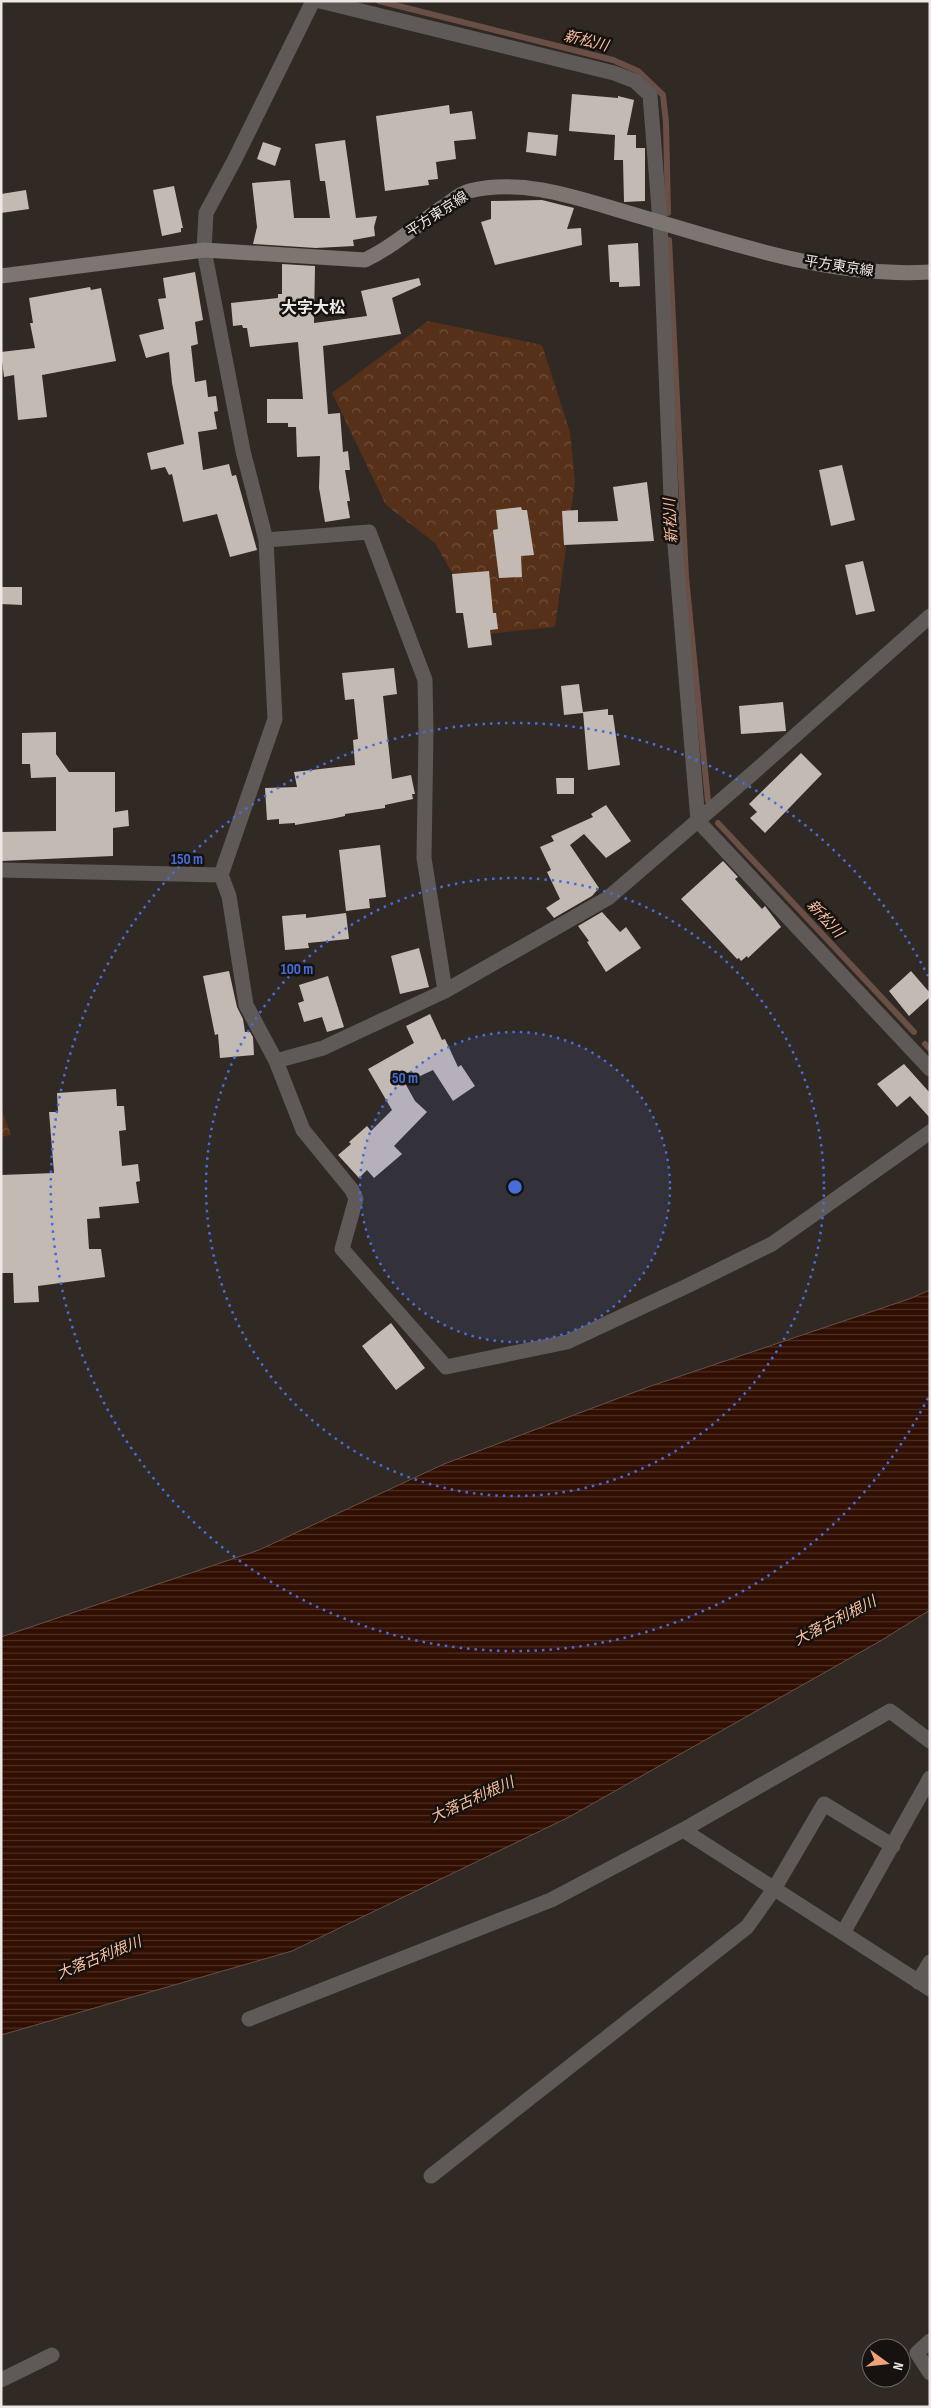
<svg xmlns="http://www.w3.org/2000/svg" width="931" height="2408" viewBox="0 0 931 2408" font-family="'Sofia Sans Condensed','Noto Sans JP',sans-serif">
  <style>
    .forest { fill: url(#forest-crowns) }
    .water { fill: url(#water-rules); stroke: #694f45 }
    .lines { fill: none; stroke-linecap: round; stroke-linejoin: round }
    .stream { stroke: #694f45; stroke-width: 6 }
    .building { fill: #c4bab4 }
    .street { stroke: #5f5a58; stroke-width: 15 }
    .secondary { stroke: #7c7572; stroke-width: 15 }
    .ring { fill: none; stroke: #476ddb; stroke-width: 2.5; stroke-dasharray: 2.5 5 }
    .labels { text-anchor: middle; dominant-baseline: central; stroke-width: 5; stroke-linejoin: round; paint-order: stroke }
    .street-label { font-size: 14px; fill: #ede8e5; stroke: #161210 }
    .water-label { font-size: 15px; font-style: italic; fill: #fbbe9d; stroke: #161210 }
    .quarter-label { font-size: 16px; font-weight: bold; fill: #ede8e5; stroke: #161210 }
    .centre { fill: #476ddb; stroke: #161210; stroke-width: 2.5 }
    .ring-label { font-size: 15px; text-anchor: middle; font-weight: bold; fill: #476ddb; stroke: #161210; stroke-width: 5; stroke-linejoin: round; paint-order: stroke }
  </style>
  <defs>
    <pattern id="forest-crowns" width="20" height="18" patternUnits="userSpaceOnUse" patternTransform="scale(1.25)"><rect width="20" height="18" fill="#573019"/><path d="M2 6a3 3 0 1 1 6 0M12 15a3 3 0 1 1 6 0" fill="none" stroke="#6f4e3a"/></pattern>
    <pattern id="water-rules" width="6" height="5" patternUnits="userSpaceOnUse" patternTransform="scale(1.25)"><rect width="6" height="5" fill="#300e00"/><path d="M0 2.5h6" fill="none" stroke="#4e3125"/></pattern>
  </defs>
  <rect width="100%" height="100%" fill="#302924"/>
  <!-- forest -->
  <path class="forest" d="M428,321L542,345L570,432L575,482L555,627L487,634L435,543L386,505L332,393Z
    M1,1107L11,1135L1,1137Z"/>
  <!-- water -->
  <path class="water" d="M930,1290V1610L882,1640L569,1817L292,1951L1,2035V1637L259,1550L444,1464L651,1386L909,1299Z"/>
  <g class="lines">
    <!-- stream -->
    <path class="stream" d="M379,1L613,60L638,71L663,95L666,123L668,213
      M669,240L686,577L708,801
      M718,823L914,1032
      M925,1044L930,1049"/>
  </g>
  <!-- building -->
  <path class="building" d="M572,94L618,98V96L634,100L627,135H636V148H645V201L624,202L623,160H614L615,135L569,131Z
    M449,105L450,114L472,111L476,139L454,141L456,159L436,162L438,179L428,180L429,185L385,191L376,116Z
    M528,132L558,135L556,156L526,152Z
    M345,140L356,218L377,216L374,227L375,236L353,240L354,246L316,248L253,244L257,227L252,183L290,180L294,218H330L325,181H320L315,144Z
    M263,142L281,148L275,166L257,159Z
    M174,186L183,228H181V232L162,236L153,190Z
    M26,190L29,209L1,213V194Z
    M542,200L574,208L567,229L581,228L582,245L495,265L481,222L491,219V201Z
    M638,243L640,286L619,287V282H610L608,245Z
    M282,264L315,266L314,323L367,316L361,291L419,278L421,285L392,298L401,334L323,346L328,414L340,413L343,452L348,451L350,470H345L350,501H347L350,518L325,522L319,488L320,456L297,457L296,427H288V423H267V399H303L298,342L250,347L247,328H243L242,325L233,326L231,303L278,298V294H282Z
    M195,272L203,320L195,322L198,344L191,346L195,382L206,380L208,397L216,396L218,411L214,412L217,429L198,432L203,470L229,464L232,476L236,475L257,550L230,557L217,514L183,522L172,474L169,475L165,467L151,470L147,453L184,444L172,383L169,352L146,358L139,335L164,329L158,299L166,298L163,278Z
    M90,287L91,290L101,288L116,361L42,375L47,417L18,420L14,375L4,377L1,352L35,348L30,323H33L29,298Z
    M842,465L855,520L831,526L819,470Z
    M647,482L654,541L564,545L562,511L578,510V522L618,521L613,487Z
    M521,507L522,510H527L534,555L521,556L522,577L499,578L493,530L498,529L496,510Z
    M863,561L875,611L856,615L845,565Z
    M489,571L493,613H496L498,629L490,630L492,645L468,648L463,613H456L452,574Z
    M1,587H22V605L1,604Z
    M394,668L397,694L383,696L392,779L411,775L415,794H412L413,799L385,805V808L345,814V816L331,819L295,825V823L279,824V819L267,820L265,788L297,787L294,772L355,765L353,740L358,739L354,699L345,700L342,673Z
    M579,684L583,713L564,715L561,686Z
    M783,702L786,731L741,734L739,706Z
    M608,709V715H613L620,765L588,770L583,712Z
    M56,732V754L69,772H115V812L128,810L129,826L113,828V856L1,861V832L56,831V777L31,778L30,764H22V733Z
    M801,753L822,774L765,833L750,818L757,812L749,804Z
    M556,778H574V794H557Z
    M606,805L631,841L606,858L584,834L570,845L599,888L592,896L554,918L546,908L560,899L547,872L551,870L540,847L554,841L551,836L593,817L591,814Z
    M380,845L386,897L369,899L370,908L346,911L339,850Z
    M723,861L738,877L735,879L762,909L765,906L781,927L748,958L747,956L741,961L739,958L737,959L681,899Z
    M602,912L620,932L626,927L641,948L606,972L587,942L589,941L578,926Z
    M346,913L349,939L308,943L309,948L285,950L282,916L306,914V918Z
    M419,948L429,987L400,994L391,956Z
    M229,971L237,1007L243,1019L245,1032H250L253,1037L254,1055L220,1058L218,1034L215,1035L203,976Z
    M911,971L930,993V997L909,1016L889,991Z
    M328,976L344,1027L327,1032L322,1017L304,1022L298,1003L304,1001L299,985Z
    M430,1014L442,1040L445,1039L458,1067L461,1065L475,1086L453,1101L433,1070L405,1083L415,1101L427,1112L394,1146L402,1154L374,1178L367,1170L359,1178L338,1155L351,1144L349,1142L367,1126L371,1131L392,1110L368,1069L414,1043L406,1026Z
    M904,1064L930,1093V1118L910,1096L897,1107L877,1084Z
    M116,1089L117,1106H124L126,1130L119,1131L122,1166L138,1164L140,1181L136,1182L139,1203L99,1207L100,1218L87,1219L89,1249H101L105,1277L38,1286L39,1302L14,1303L13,1273H1V1175L54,1173L49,1112H58L57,1093Z
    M391,1323L425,1368L396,1390L362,1346Z"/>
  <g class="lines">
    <!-- street -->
    <path class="street" d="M313,1L234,161L206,213L204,250L243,451L266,540L275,719L221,875L229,896L246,1005L276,1061L303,1130L352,1190L356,1199L342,1249L446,1367L567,1342L687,1286L772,1244L930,1132
      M320,1L614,73L635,81L650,95L660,222L671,497L698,821L930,1069
      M266,540L369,532L425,680L426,733L424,858L445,991
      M1,870L221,875
      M276,1061L323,1048L445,991L608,898L753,773L930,616
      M683,1830L930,1989
      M843,1933L930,1778
      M918,1982L930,1962
      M249,2019L551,1900L683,1830L890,1711L930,1741
      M431,2176L747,1927L774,1889L824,1804L893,1846
      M930,2341L917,2353L930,2373
      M1,2380L52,2355"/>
    <!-- secondary -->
    <path class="secondary" d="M1,276L204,250L365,260C394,246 417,225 443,207C451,202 460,193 469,191C528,177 585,201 642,217C735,244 831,278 930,272"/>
  </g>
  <!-- distance rings -->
  <circle cx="515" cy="1187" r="155" fill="#476ddb" fill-opacity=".12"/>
  <g class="ring">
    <circle cx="515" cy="1187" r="155"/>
    <circle cx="515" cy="1187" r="309"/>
    <path d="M928 1398A464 464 0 1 1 928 976"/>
  </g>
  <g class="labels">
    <!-- street labels -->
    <g class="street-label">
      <text transform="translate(437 214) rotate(-33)">平方東京線</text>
      <text transform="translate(839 266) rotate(9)">平方東京線</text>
    </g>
    <!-- water labels -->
    <g class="water-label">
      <text transform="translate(586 41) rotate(14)">新松川</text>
      <text transform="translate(671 521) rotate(-93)">新松川</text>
      <text transform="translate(825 919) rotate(47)">新松川</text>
      <text transform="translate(835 1621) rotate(-27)">大落古利根川</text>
      <text transform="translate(472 1800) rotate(-24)">大落古利根川</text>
      <text transform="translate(99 1958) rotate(-22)">大落古利根川</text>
    </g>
    <!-- quarter labels -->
    <g class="quarter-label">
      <text x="313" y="308">大字大松</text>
    </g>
  </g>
  <circle cx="515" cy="1187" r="8" class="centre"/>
  <g class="ring-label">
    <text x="187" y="864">150 m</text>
    <text x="297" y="974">100 m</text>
    <text x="405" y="1083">50 m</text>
  </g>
  <!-- border -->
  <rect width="931" height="2408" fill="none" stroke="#ede8e5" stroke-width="5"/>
  <!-- north arrow -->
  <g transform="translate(886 2363) rotate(105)"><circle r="24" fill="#161210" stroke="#6c6865"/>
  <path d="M0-4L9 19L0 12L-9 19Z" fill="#f0a378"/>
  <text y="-8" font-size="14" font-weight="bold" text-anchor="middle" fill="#ede8e5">N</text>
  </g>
</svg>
